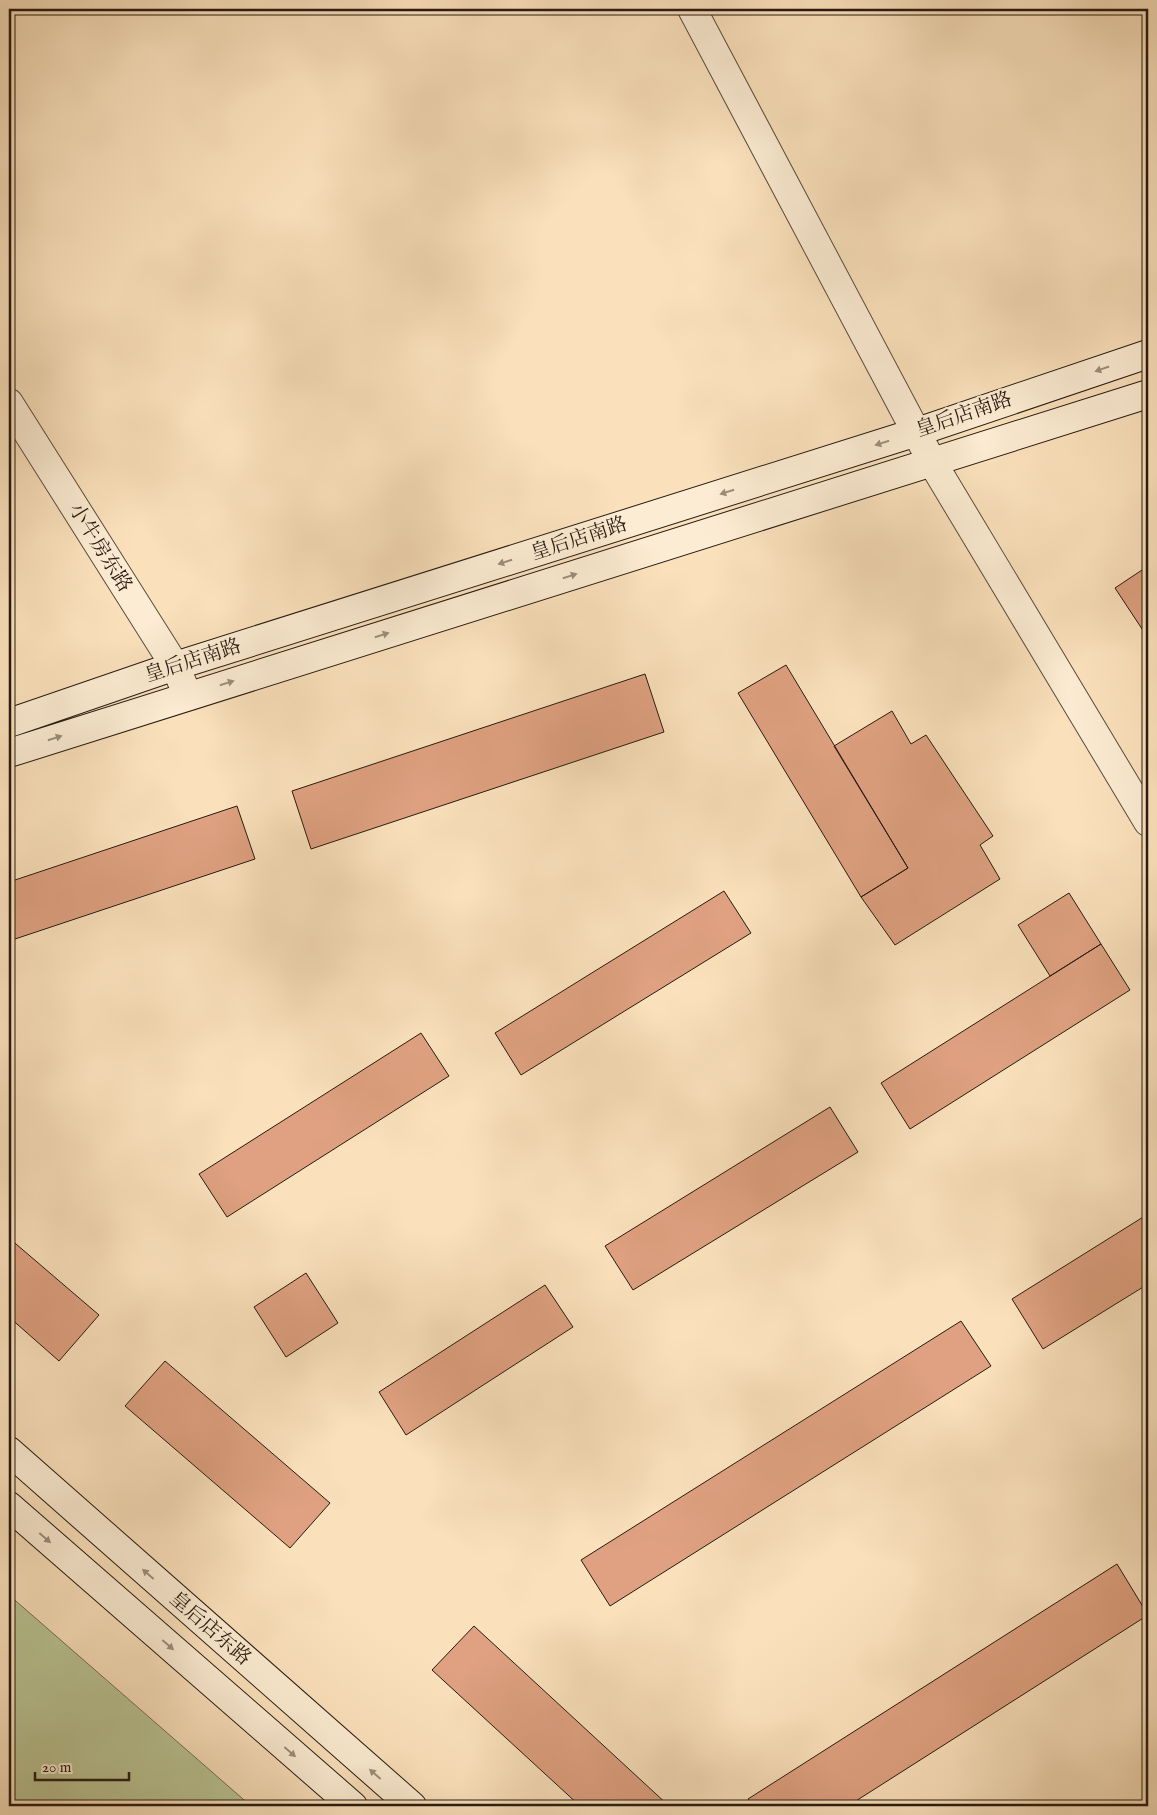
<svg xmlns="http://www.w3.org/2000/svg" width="1157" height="1815" viewBox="0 0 1157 1815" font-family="'IM FELL English','Noto Serif SC',serif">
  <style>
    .green { fill: #bac494; stroke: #706f52 }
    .building { fill: #dfa181; stroke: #271a11 }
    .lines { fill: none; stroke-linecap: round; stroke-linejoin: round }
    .street-casing { stroke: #5c4c3c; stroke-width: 30 }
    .secondary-casing { stroke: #271a11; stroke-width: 30 }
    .street { stroke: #fcecd3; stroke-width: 28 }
    .secondary { stroke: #fcecd3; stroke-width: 28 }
    .oneway { fill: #9c8e7c }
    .labels { text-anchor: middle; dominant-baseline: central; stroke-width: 4.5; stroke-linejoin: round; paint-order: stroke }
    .street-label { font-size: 20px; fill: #271a11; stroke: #fcecd3 }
  </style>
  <rect width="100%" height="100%" fill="#fae1bc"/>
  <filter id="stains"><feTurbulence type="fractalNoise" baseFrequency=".004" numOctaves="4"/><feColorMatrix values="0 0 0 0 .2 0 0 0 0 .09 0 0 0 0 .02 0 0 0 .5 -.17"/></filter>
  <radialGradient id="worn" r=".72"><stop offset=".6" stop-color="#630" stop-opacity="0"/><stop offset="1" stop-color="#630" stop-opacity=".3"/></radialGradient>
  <!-- green -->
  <path class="green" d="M9,1595L251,1806H9Z"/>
  <!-- building -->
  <path class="building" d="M1148,566V638L1115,588Z
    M786,665L908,868L861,897L738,693Z
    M645,674L664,732L311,849L292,791Z
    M892,711L911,744L926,735L993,836L980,845L1000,879L895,945L861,897L908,868L834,746Z
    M237,806L255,859L9,941V882Z
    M724,891L751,933L521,1075L495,1033Z
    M1069,893L1101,944L1050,976L1018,925Z
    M1101,944L1130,990L910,1129L881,1083Z
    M421,1033L449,1076L227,1217L199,1174Z
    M830,1107L858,1152L633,1290L605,1246Z
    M1148,1214V1284L1043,1349L1012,1299Z
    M9,1238L99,1315L59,1361L9,1317Z
    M306,1273L338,1323L286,1357L254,1307Z
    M545,1285L573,1327L406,1435L379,1392Z
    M961,1321L991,1366L610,1606L581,1560Z
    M165,1361L330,1503L290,1548L125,1406Z
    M1117,1564L1148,1615L848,1806H753L748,1799Z
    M474,1626L669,1806H580L432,1670Z"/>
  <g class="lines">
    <!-- street casing -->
    <g class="street-casing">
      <path id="street" d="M692,9L932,462L1148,822
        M9,403L175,666L188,696"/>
    </g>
    <!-- secondary casing -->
    <g class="secondary-casing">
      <path id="secondary" d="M9,723L175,666L917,432L1148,354
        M9,753L1148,394
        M9,1451L412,1806
        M9,1506L353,1806"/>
    </g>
    <!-- street -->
    <use href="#street" class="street"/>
    <!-- secondary -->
    <use href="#secondary" class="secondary"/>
  </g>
  <!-- one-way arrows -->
  <defs><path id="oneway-solid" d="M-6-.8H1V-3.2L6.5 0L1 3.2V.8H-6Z" transform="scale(1.25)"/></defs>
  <g class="oneway">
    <use href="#oneway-solid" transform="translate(1102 369) rotate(161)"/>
    <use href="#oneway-solid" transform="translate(882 443) rotate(162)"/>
    <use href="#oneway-solid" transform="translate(727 492) rotate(162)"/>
    <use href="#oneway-solid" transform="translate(505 562) rotate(162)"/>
    <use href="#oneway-solid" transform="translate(570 576) rotate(-17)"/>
    <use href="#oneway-solid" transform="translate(382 635) rotate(-17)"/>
    <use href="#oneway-solid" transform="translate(227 683) rotate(-17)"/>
    <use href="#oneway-solid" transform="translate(55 738) rotate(-18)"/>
    <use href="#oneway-solid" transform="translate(45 1538) rotate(41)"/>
    <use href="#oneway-solid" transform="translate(148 1574) rotate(-139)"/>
    <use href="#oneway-solid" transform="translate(168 1645) rotate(41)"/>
    <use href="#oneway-solid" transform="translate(290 1752) rotate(41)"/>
    <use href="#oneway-solid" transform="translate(375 1774) rotate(-139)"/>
  </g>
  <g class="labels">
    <!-- street labels -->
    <g class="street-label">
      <text transform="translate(964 415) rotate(-19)">皇后店南路</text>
      <text transform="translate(579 539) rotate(-18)">皇后店南路</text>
      <text transform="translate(100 548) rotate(58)">小牛房东路</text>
      <text transform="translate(193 661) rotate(-18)">皇后店南路</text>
      <text transform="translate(210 1629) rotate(41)">皇后店东路</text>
    </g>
  </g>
  <!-- margin -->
  <rect width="1157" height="1815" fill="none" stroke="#fae1bc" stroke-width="30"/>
  <rect x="10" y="10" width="1137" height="1795" fill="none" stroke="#271a11" stroke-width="2.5"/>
  <rect x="15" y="15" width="1127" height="1785" fill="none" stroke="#271a11"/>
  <!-- scale -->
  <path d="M35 1772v8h94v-8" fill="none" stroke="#271a11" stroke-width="2.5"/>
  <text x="42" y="1772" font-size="15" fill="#271a11" stroke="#fcecd3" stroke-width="4" paint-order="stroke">20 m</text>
  <rect width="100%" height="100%" filter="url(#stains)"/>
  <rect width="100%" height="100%" fill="url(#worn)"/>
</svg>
